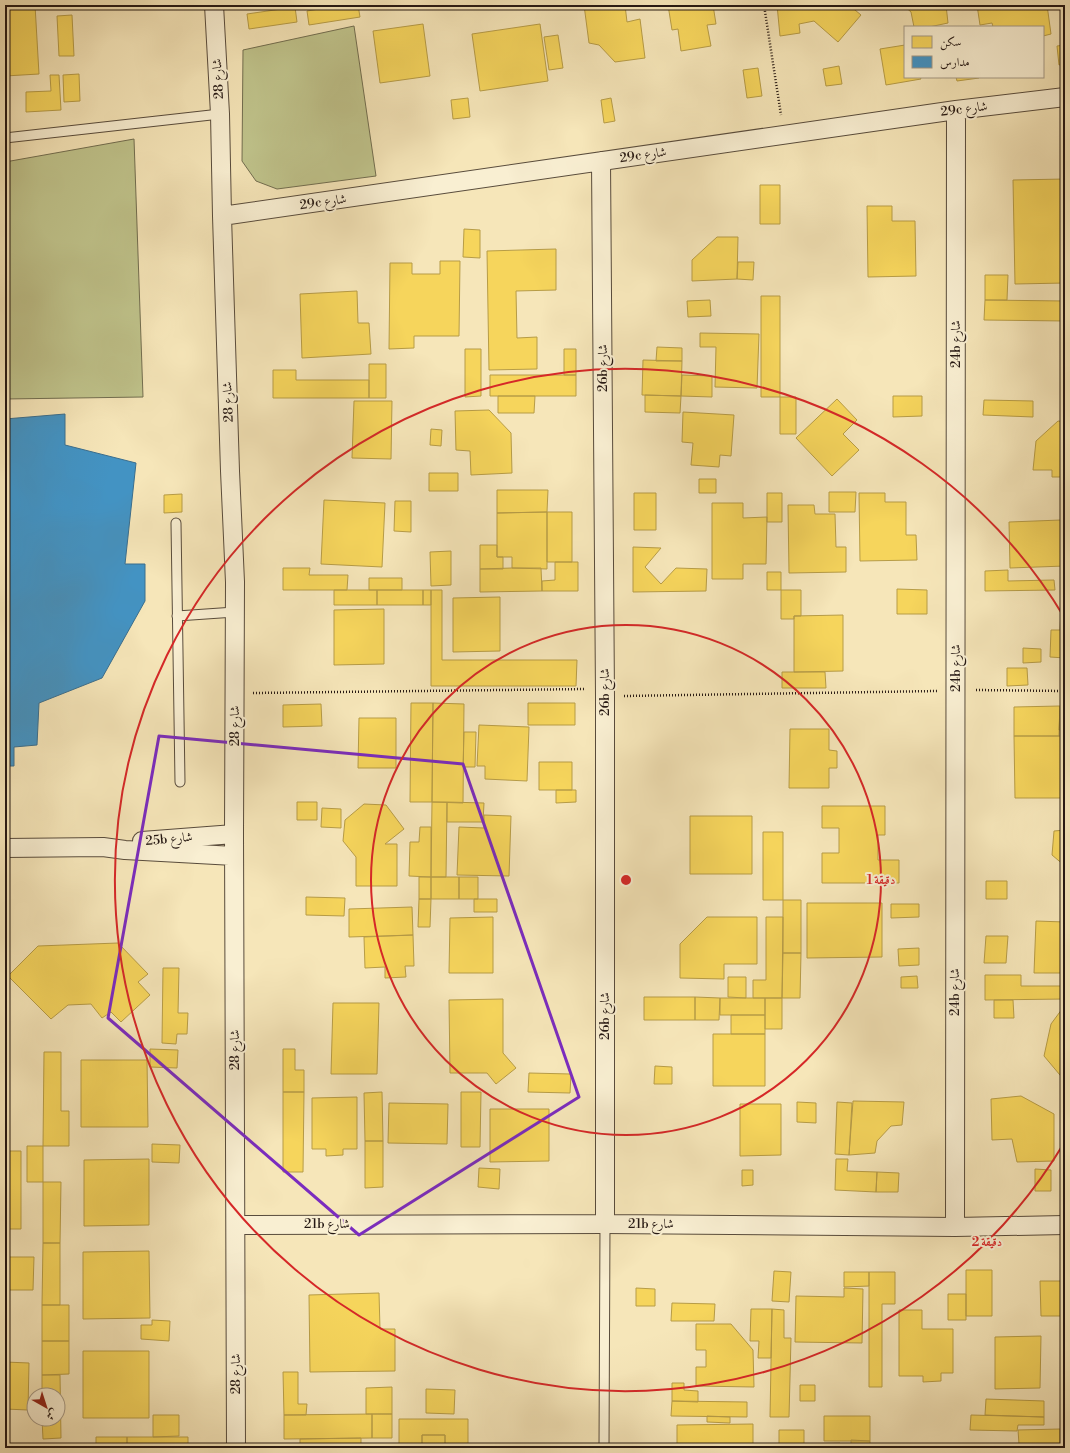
<svg xmlns="http://www.w3.org/2000/svg" width="1070" height="1453" viewBox="0 0 1070 1453" font-family="'Libre Bodoni',Amiri,serif">
  <style>
    .green { fill: #c0c48c; stroke: #726e50 }
    .homes { fill: #f6d55c; stroke: #b79c46 }
    .schools { fill: #4393c3; stroke: #3a6e8e }
    .lines { fill: none; stroke-linecap: round; stroke-linejoin: round }
    .lane-casing { stroke: #594c3c; stroke-width: 11 }
    .street-casing { stroke: #594c3c; stroke-width: 20 }
    .path { stroke: #251813; stroke-width: 2.5; stroke-dasharray: 1 2; stroke-linecap: butt }
    .lane { stroke: #f9efd2; stroke-width: 9 }
    .street { stroke: #f9efd2; stroke-width: 18 }
    .marked { fill: none; stroke: #7b2cbf; stroke-width: 3; stroke-linejoin: round }
    .ring { fill: none; stroke: #d62828; stroke-width: 2 }
    .labels { text-anchor: middle; dominant-baseline: central; stroke-width: 4; stroke-linejoin: round; paint-order: stroke }
    .street-label { font-size: 13px; fill: #251813; stroke: #f9efd2 }
    .centre { fill: #d62828; stroke: #f9efd2; stroke-width: 2 }
    .ring-label { font-size: 12px; text-anchor: middle; font-weight: bold; fill: #d62828; stroke: #f9efd2; stroke-width: 4; stroke-linejoin: round; paint-order: stroke }
  </style>
  <rect width="100%" height="100%" fill="#f6e6b9"/>
  <filter id="stains"><feTurbulence type="fractalNoise" baseFrequency=".005" numOctaves="4"/><feColorMatrix values="0 0 0 0 .2 0 0 0 0 .09 0 0 0 0 .02 0 0 0 .5 -.17"/></filter>
  <radialGradient id="worn" r=".72"><stop offset=".6" stop-color="#630" stop-opacity="0"/><stop offset="1" stop-color="#630" stop-opacity=".3"/></radialGradient>
  <!-- green -->
  <path class="green" d="M354,26L376,176L277,189L256,181L242,161L243,50Z
    M134,139L143,397L5,399V162Z"/>
  <!-- homes -->
  <path class="homes" d="M5,5H35L39,74L5,76Z
    M343,5H358L360,17L309,25L307,11Z
    M584,5H625L627,22L640,19L645,58L615,62L599,45L589,43Z
    M668,5H713L716,24L707,25L711,46L681,51L678,29L672,30Z
    M777,5H849L861,15L838,42L814,21L799,24L800,33L780,36Z
    M903,5H946L948,23L929,27H914L911,12Z
    M977,5H1047L1051,34L1043,36V27H993L992,23L980,25Z
    M295,7L297,22L249,29L247,14Z
    M72,15L74,56H59L57,16Z
    M423,24L430,76L380,83L373,31Z
    M540,24L548,81L480,91L472,34Z
    M558,35L563,68L549,70L544,37Z
    M905,45V77H920L921,79L886,85L880,49Z
    M1065,45V64L1059,65L1057,46Z
    M839,66L842,84L826,86L823,69Z
    M758,68L762,96L747,98L743,70Z
    M79,74L80,101L64,102L63,75Z
    M50,75H59L61,110L26,112V92L51,91Z
    M956,77H979V78L957,81Z
    M468,98L470,117L453,119L451,100Z
    M611,98L615,121L604,123L601,100Z
    M1065,179V283L1015,284L1013,180Z
    M760,185H780V224H760Z
    M867,206H892V221H915L916,276L868,277Z
    M464,229L480,230V258L463,257Z
    M717,237H738L737,279L692,281V260Z
    M556,249V290L516,291L517,338L537,337V369L489,370L487,251Z
    M440,261H460L459,336H414V348L389,349L390,263H412V274H440Z
    M738,262H754L753,280L737,279Z
    M985,275H1008L1007,300H985Z
    M357,291L358,323H369L371,354L302,358L300,294Z
    M761,296H780V397H761Z
    M710,300L711,316L688,317L687,301Z
    M985,300L1065,301V321L984,320Z
    M700,333L759,334L757,388L715,387L716,347H700Z
    M657,347L682,348V361H656Z
    M465,349H481V396L465,397Z
    M564,349H576V375H564Z
    M643,360L682,361L681,396L642,395Z
    M369,364H386V398H369Z
    M273,370H296V380H369V398H273Z
    M490,375H576V396H490Z
    M682,375L712,376V397L681,396Z
    M645,395L681,396L680,413L645,412Z
    M498,396H535L534,413H498Z
    M893,396H922V416L893,417Z
    M780,397H796V434H780Z
    M837,399L857,420L843,434L859,450L832,476L796,438Z
    M984,400L1033,401V417L983,415Z
    M354,401H392L391,459L352,458Z
    M489,410L511,433L512,473L471,475L470,451L456,450L455,411Z
    M683,412L734,415L731,456L720,455L719,467L691,465L693,443L682,442Z
    M1058,421L1065,422V477H1052V470H1033L1036,441Z
    M431,429L442,430L441,446L430,445Z
    M429,473H458V491H429Z
    M699,479H716V493H699Z
    M497,490H548L547,512L497,513Z
    M829,492H856L855,512H829Z
    M634,493H656V530H634Z
    M767,493H782V522H767Z
    M859,493H885V502H906V535H916L917,560L860,561Z
    M182,494V512L164,513V495Z
    M324,500L385,503L382,567L321,564Z
    M395,501H411V532L394,531Z
    M712,503H743V518L767,517L766,564H743V579H712Z
    M788,505H814L815,514H835L836,547H846V572L789,573Z
    M547,512V569L512,568V557H497V513Z
    M547,512H572V562H547Z
    M1061,520L1062,544H1065V566L1010,568L1009,522Z
    M480,545H497V557H503V569H480Z
    M633,547L661,548L645,567L661,584L676,568L707,569L706,591L633,592Z
    M451,551V585L431,586L430,552Z
    M555,562H578V591H542V581L555,580Z
    M283,568H310L309,575H348L347,590H283Z
    M512,568H541L542,591L480,592V569Z
    M1008,570V581L1054,580L1055,590L985,591V571Z
    M767,572H781V590H767Z
    M369,578H402V590H369Z
    M897,589L927,590V614H897Z
    M334,590H377V605H334Z
    M377,590H423V605H377Z
    M423,590H431V605H423Z
    M431,590H442V660H577L576,686H431Z
    M781,590H801V616H794V619H781Z
    M500,597V651L453,652V598Z
    M384,609V664L334,665V610Z
    M1061,611H1065V658L1050,657L1051,630H1060Z
    M843,615V671L794,672V616Z
    M1023,648L1041,649V662L1023,663Z
    M1007,668H1027L1028,685L1007,686Z
    M782,672H825L826,688H782Z
    M411,703H433L432,802H410Z
    M433,703L464,704L463,803L432,802Z
    M528,703H575V725H528Z
    M321,704L322,726L283,727V705Z
    M1060,706L1059,736H1014V707Z
    M1060,706H1065V730H1059Z
    M359,718H396V768H358Z
    M479,725L529,727L527,781L485,779V766H477Z
    M790,729H829V750L837,751V768H829V788H789Z
    M464,732H476L475,767H463Z
    M1014,736H1065V798H1015Z
    M539,762H572V790H539Z
    M556,790H576V802L556,803Z
    M297,802H317V820H297Z
    M432,802H447L446,877H431Z
    M447,802L484,803L483,822H447Z
    M364,804L386,805L404,829L385,844H397V886H356V857L343,841L345,820Z
    M822,806H885V835H878V860H899V883H822V853H839V828H822Z
    M322,808L341,809V828L321,827Z
    M484,815L511,816L509,876L457,875L459,827L484,828Z
    M690,816H752V874H690Z
    M420,827H431V877L409,876L410,842H419Z
    M1065,830V866L1052,855L1054,831Z
    M763,832H783V900H763Z
    M419,877H431V899H419Z
    M431,877H459V899H431Z
    M459,877H478V899H459Z
    M986,881H1007V899H986Z
    M306,897L345,898L344,916L306,915Z
    M419,899H431L430,927H418Z
    M474,899H497V912H474Z
    M783,900H801V953H783Z
    M807,903H882V957L807,958Z
    M891,904H919V917L891,918Z
    M412,907L413,935L349,937V909Z
    M493,917V973H449L450,918Z
    M707,917H757V964H724V979L680,978V944Z
    M766,917H783L782,998H753V980H766Z
    M1036,921L1065,922V973H1034Z
    M413,935L414,966H405L406,977L385,978V967L365,968L364,937Z
    M986,936H1008L1006,963H984Z
    M118,943L148,974L138,982L150,995L121,1022L111,1012L102,1018L91,1004L68,1005L51,1019L8,976L38,946Z
    M919,948V965L899,966L898,949Z
    M783,953H801L800,998H782Z
    M163,968H179L178,1013H188L187,1034H177L176,1044L162,1043Z
    M985,975H1021V986H1065V999L985,1000Z
    M917,976L918,988H901V977Z
    M728,977H746V998L728,997Z
    M644,997H695V1020H644Z
    M695,997L720,998L719,1020H695Z
    M720,998H765V1015H720Z
    M765,998H782V1029H765Z
    M503,999V1053L516,1068L496,1084L487,1073H450L449,1000Z
    M994,1000H1013L1014,1018H994Z
    M333,1003H379L377,1074H331Z
    M1065,1005V1081L1044,1056L1051,1024Z
    M731,1015H765V1034H731Z
    M713,1034H765V1086H713Z
    M150,1049L178,1050L177,1068L150,1067Z
    M283,1049H295V1070H304V1092H283Z
    M44,1052H61V1111H69V1146H43Z
    M81,1060H147L148,1127H81Z
    M655,1066L672,1067V1084H654Z
    M529,1073L571,1074L570,1093L528,1092Z
    M283,1092H304L303,1172H283Z
    M382,1092L383,1141H365L364,1093Z
    M461,1092H481L480,1147H461Z
    M1021,1096L1054,1114V1161L1017,1162L1012,1139L992,1140L991,1099Z
    M357,1097V1149H343V1155L326,1156V1149H312V1098Z
    M853,1101L904,1102L902,1125L891,1126L877,1141L875,1153L849,1155Z
    M797,1102L816,1103V1123L797,1122Z
    M837,1102L852,1103L849,1155L835,1154Z
    M389,1103L448,1104L447,1144L388,1143Z
    M740,1104H781V1155L740,1156Z
    M490,1109H549V1161L490,1162Z
    M365,1141H383V1187L365,1188Z
    M152,1144L180,1145L179,1163L152,1162Z
    M27,1146H43V1182H27Z
    M5,1151H21V1229H5Z
    M149,1159V1225L84,1226V1160Z
    M836,1159H848L847,1171L877,1172L876,1192L835,1190Z
    M479,1168L500,1169L499,1189L478,1187Z
    M1035,1169L1051,1170V1191H1035Z
    M742,1170H753V1185L742,1186Z
    M877,1172L899,1173L898,1192H876Z
    M43,1182H61L60,1243H43Z
    M43,1243H60V1305H42Z
    M149,1251L150,1318L83,1319V1252Z
    M5,1257H34L33,1290H5Z
    M966,1270H992V1316H966Z
    M774,1271L791,1272L789,1302L772,1301Z
    M844,1272H869V1286L844,1287Z
    M869,1272H895V1304H882V1387H869Z
    M1040,1281H1064V1316H1041Z
    M1064,1281H1065L1064,1340Z
    M636,1288L655,1289V1306H636Z
    M844,1288L863,1289L862,1343L795,1342L796,1296L844,1297Z
    M379,1293L380,1329H395V1371L310,1372L309,1295Z
    M948,1294H966V1320H948Z
    M672,1303L715,1304L714,1321H671Z
    M42,1305H69V1341H42Z
    M751,1309H772L771,1358H758L759,1341H750Z
    M772,1309L784,1310V1338H791L789,1417H770Z
    M899,1310H922V1329H953V1373H941V1381L923,1382V1376H899Z
    M152,1320L170,1321L169,1341L141,1339V1325H152Z
    M696,1324H731L753,1350L754,1387L696,1386V1367H706V1350H696Z
    M1041,1336L1040,1388L995,1389V1337Z
    M42,1341H69V1374L42,1375Z
    M83,1351H149V1418H83Z
    M5,1362L29,1363L28,1410L5,1409Z
    M283,1372H298V1404H307L306,1415H284Z
    M42,1375H60L61,1438L43,1439L42,1419H58V1395H42Z
    M672,1383H684V1390L698,1391V1402L672,1401Z
    M800,1385H815V1401H800Z
    M392,1387V1414H366V1388Z
    M426,1389L455,1390L454,1414L426,1413Z
    M986,1399L1044,1401V1417L985,1415Z
    M672,1401L747,1402V1417L671,1416Z
    M372,1414V1438L284,1439V1415Z
    M372,1414H392V1438H372Z
    M153,1415H179V1436L153,1437Z
    M971,1415L1044,1417V1425H1018L1017,1431L970,1430Z
    M707,1416L730,1417V1423L707,1422Z
    M824,1416H870V1441H824Z
    M399,1419H468V1448H445V1435H422V1448H399Z
    M753,1424V1448H677V1425Z
    M1060,1429V1448H980V1444H1019L1018,1430Z
    M779,1430H804V1444L840,1443V1448H779Z
    M422,1435H445V1448H422Z
    M96,1437H127V1448H96Z
    M127,1437H188V1448H127Z
    M361,1438V1448H300V1439Z
    M851,1440L870,1441V1448H851Z"/>
  <!-- schools -->
  <path class="schools" d="M65,414V445L136,463L125,564H145V601L102,678L39,703L37,745L14,747V766H5V419Z"/>
  <g class="lines">
    <!-- lane casing -->
    <g class="lane-casing">
      <path id="lane" d="M5,138L220,114
        M176,523L180,782
        M177,616L235,612
        M604,1448L605,1224"/>
    </g>
    <!-- street casing -->
    <g class="street-casing">
      <path id="street" d="M214,5L220,114L222,216L230,471L235,582L234,834L236,1448
        M601,161L605,696V1224
        M222,216L956,110L1065,97
        M142,841L234,834
        M5,848L103,847L125,850L234,856
        M236,1225L605,1224L955,1227L1065,1225
        M955,1227L956,110"/>
    </g>
    <!-- path -->
    <path class="path" d="M764,5L781,115
      M976,690L1065,691
      M253,693L586,689
      M624,696L937,691"/>
    <!-- lane -->
    <use href="#lane" class="lane"/>
    <!-- street -->
    <use href="#street" class="street"/>
  </g>
  <!-- marked area -->
  <path class="marked" d="M159,736L463,764L579,1097L359,1235L108,1018Z"/>
  <!-- distance rings -->
  <g class="ring">
    <circle cx="626" cy="880" r="255"/>
    <path d="M1064 1143A511 511 0 1 1 1064 617"/>
  </g>
  <g class="labels">
    <!-- street labels -->
    <g class="street-label">
      <text transform="translate(218 79) rotate(-93)">شارع 28</text>
      <text transform="translate(964 109) rotate(-7)">29c شارع</text>
      <text transform="translate(643 155) rotate(-8)">29c شارع</text>
      <text transform="translate(323 202) rotate(-8)">29c شارع</text>
      <text transform="translate(956 344) rotate(-90)">24b شارع</text>
      <text transform="translate(603 368) rotate(-90)">26b شارع</text>
      <text transform="translate(228 402) rotate(-92)">شارع 28</text>
      <text transform="translate(956 668) rotate(-90)">24b شارع</text>
      <text transform="translate(605 692) rotate(-90)">26b شارع</text>
      <text transform="translate(235 726) rotate(-90)">شارع 28</text>
      <text transform="translate(169 839) rotate(-5)">25b شارع</text>
      <text transform="translate(955 992) rotate(-90)">24b شارع</text>
      <text transform="translate(605 1016) rotate(-90)">26b شارع</text>
      <text transform="translate(235 1050) rotate(-90)">شارع 28</text>
      <text x="327" y="1224">21b شارع</text>
      <text x="651" y="1224">21b شارع</text>
      <text transform="translate(236 1374) rotate(-90)">شارع 28</text>
    </g>
  </g>
  <circle cx="626" cy="880" r="6" class="centre"/>
  <g class="ring-label">
    <text x="881" y="884">1 دقيقة</text>
    <text x="987" y="1246">2 دقيقة</text>
  </g>
  <!-- margin -->
  <rect width="1070" height="1453" fill="none" stroke="#f6e6b9" stroke-width="20"/>
  <rect x="6" y="6" width="1058" height="1441" fill="none" stroke="#251813" stroke-width="2"/>
  <rect x="10" y="10" width="1050" height="1433" fill="none" stroke="#251813"/>
  <!-- legend -->
  <rect x="904" y="26" width="140" height="52" fill="#f9efd2" stroke="#a49986"/>
  <rect x="912" y="36" width="20" height="12" fill="#f6d55c" stroke="#a49986"/>
  <text x="940" y="46" font-size="12" fill="#251813">سكن</text>
  <rect x="912" y="56" width="20" height="12" fill="#4393c3" stroke="#a49986"/>
  <text x="940" y="66" font-size="12" fill="#251813">مدارس</text>
  <!-- north arrow -->
  <g transform="translate(46 1407) rotate(141)"><circle r="19" fill="#f9efd2" stroke="#a49986"/>
  <path d="M0-3L7 15L0 10L-7 15Z" fill="#8f2418"/>
  <text y="-6" font-size="11" font-weight="bold" text-anchor="middle" fill="#251813">ش</text>
  </g>
  <rect width="100%" height="100%" filter="url(#stains)"/>
  <rect width="100%" height="100%" fill="url(#worn)"/>
</svg>
